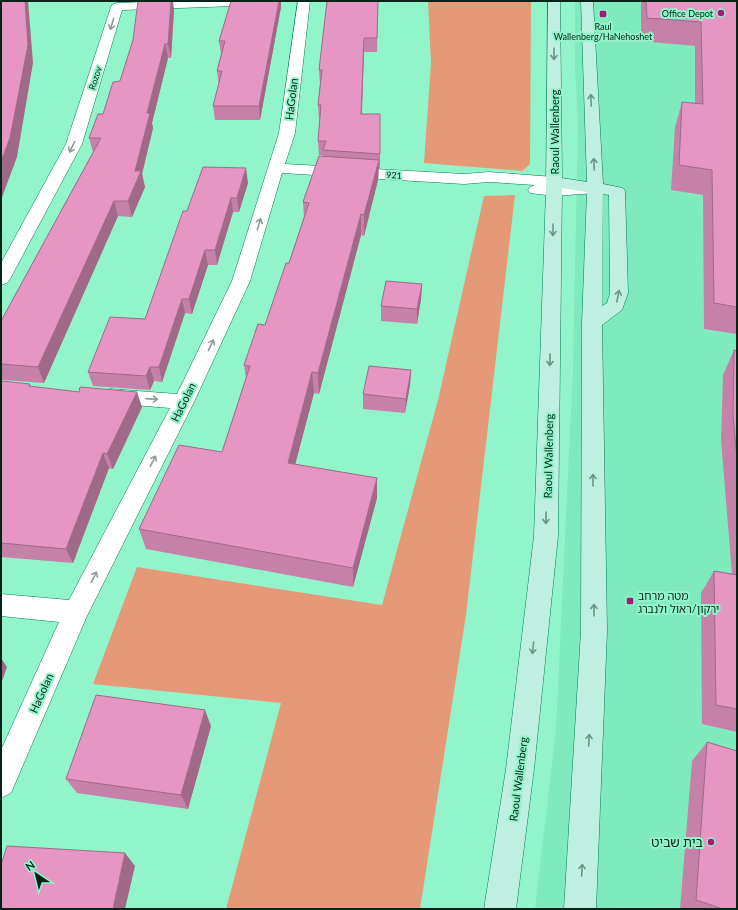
<svg xmlns="http://www.w3.org/2000/svg" width="738" height="910" viewBox="0 0 738 910" font-family="Lato,'Noto Sans Hebrew',sans-serif">
  <style>
    .built { fill: #7eeabe }
    .green { fill: #e69976 }
    .lines { fill: none; stroke-linecap: round; stroke-linejoin: round }
    .street-casing { stroke: #017e5b; stroke-width: 1 }
    .secondary-casing { stroke: #017e5b; stroke-width: 1 }
    .street { fill: #fff; fill-rule: evenodd }
    .secondary { fill: #bfefe0; fill-rule: evenodd }
    .wall { fill: #c681a8 }
    .shaded-wall { fill: #a16988 }
    .building { fill: #e696c3; stroke: #a16988 }
    .oneway { stroke: #8e9c97 }
    .oneway2 { stroke: #6b9486 }
    .poi-dot { fill: #9d1e73; stroke: #92f4cb; stroke-width: 1.5 }
    .labels { text-anchor: middle; dominant-baseline: central; stroke-width: 4; stroke-linejoin: round; paint-order: stroke }
    .far-poi-label { font-size: 9px; fill: #042418; stroke: #92f4cb; text-anchor: end }
    .far-street-label { font-size: 9px; fill: #042418; stroke: #92f4cb }
    .street-label { font-size: 11px; fill: #042418; stroke: #92f4cb }
    .poi-label { font-size: 11px; fill: #042418; stroke: #92f4cb; text-anchor: start }
    .near-poi-label { font-size: 13px; fill: #042418; stroke: #92f4cb; text-anchor: end }
  </style>
  <rect width="100%" height="100%" fill="#92f4cb"/>
  <!-- built -->
  <path class="built" d="M575,1H737V909H535L556,730L573,368L578,126L575,66Z"/>
  <!-- green -->
  <path class="green" d="M428,1H531L530,164L522,171L424,163L431,63Z
    M515,195L466,615L420,909H226L281,703L93,684L137,567L382,605L438,400L484,196Z"/>
  <g class="lines">
    <!-- street casing -->
    <g class="street-casing">
      <path id="street" d="M174,1H271L269,4L265,5L122,10L82,144L10,279L7,283L1,285V263L66,144L111,7L113,4L117,3Z
        M298,1H310L295,133L285,164L464,174L489,172L554,177L560,179L562,182L558,186L595,183L601,185L603,188L601,191L595,193L554,196L530,193L528,190L530,187L535,185L489,182L464,184L282,173L250,281L194,402L87,616L11,793L1,798V750L59,622L1,616V594L69,600L170,408L110,403L103,401L100,396L103,391L110,389L177,394L232,281L279,133Z"/>
    </g>
    <!-- secondary casing -->
    <g class="secondary-casing">
      <path id="secondary" d="M548,1H560L562,178L587,182L581,1H593L603,184L623,188L625,191L628,293L622,310L602,325L607,631L596,909H564L581,631L582,323L587,192L562,188L558,536L534,769L516,909H484L506,769L534,536L546,191ZM603,194L609,195L610,293L607,303L602,306Z"/>
    </g>
    <!-- street -->
    <use href="#street" class="street"/>
    <!-- secondary -->
    <use href="#secondary" class="secondary"/>
  </g>
  <!-- wall -->
  <path class="wall" d="M378,1L377,52H364L362,114H380V168H379L378,180L364,236L361,235L319,394L314,393L295,465L377,478V498L353,587L146,549L139,529L222,452L246,379L244,365L265,325L289,263L304,217L303,202L323,156V155H319L318,141L320,119H319L318,105L320,84L319,70Z
    M641,1H737V334L704,329L703,195L671,190L675,127L682,102L695,103V46L641,41Z
    M281,7L260,120H215L213,106L219,85L217,71L221,54L219,41Z
    M174,10L171,58H168L152,123L153,128L142,174L145,187L132,217L118,216L44,383L1,380V321L93,152L89,138L103,114L120,81Z
    M248,183L239,212H233L217,265H208L192,314L185,313L162,382L154,381L150,390L93,386L88,372L145,319L187,211Z
    M422,284L421,299L417,324L381,321V306Z
    M734,350L737,351V732L702,724L701,593L714,571L732,574L721,440L723,375Z
    M411,370L410,385L405,413L363,409V394Z
    M1,381L31,386L142,407L113,469L109,468L73,563L1,557Z
    M211,726L188,809L77,793L66,779Z
    M707,742L737,909H680L692,761Z"/>
  <!-- shaded-wall -->
  <path class="shaded-wall" d="M25,1H28L33,63L17,157L1,200V162Z
    M171,1H173L174,10L171,58L168,44Z
    M279,1H281V7L260,120L259,106Z
    M364,38V52L361,128V114Z
    M165,44L168,58L152,123L153,128L142,174L145,187L132,217L128,201L135,171L147,113Z
    M379,160L378,180L364,236V215Z
    M246,168L248,183L239,212L237,198Z
    M231,198L233,212L217,265L215,250Z
    M114,201L118,216L44,383L38,367Z
    M361,214V235L319,394L318,373Z
    M205,250L208,265L192,314L189,299Z
    M422,284L421,299L417,324V309Z
    M182,299L185,313L162,382L159,367Z
    M150,367L154,381L150,390L146,376Z
    M411,370L410,385L405,413L406,399Z
    M312,372L314,393L290,484L288,463Z
    M137,392L142,407L113,469L107,454Z
    M103,453L109,468L73,563L66,549Z
    M377,478V498L353,587V568Z
    M1,658L7,667L1,684Z
    M205,710L211,726L188,809L181,795Z
    M125,853L135,866L125,909H113Z"/>
  <!-- building -->
  <path class="building" d="M1,1H25L28,45L10,138L1,162Z
    M138,1H171L168,44H165L147,113H150L135,171H141L128,201H114L38,367L1,364V321L101,138H89L98,114H103L113,82L120,81L133,40Z
    M231,1H279L259,106H213L222,71H217L225,41H219Z
    M327,1H378L377,38H364L361,114H380V154L323,150L326,141H318L321,105H318L322,70H319Z
    M646,1H737V307L714,303L712,170L679,165L682,102L703,104L701,22L647,18Z
    M319,156L379,160L364,215L361,214L318,373L312,372L288,463L377,478L353,568L139,529L179,445L222,452L250,366L244,365L258,324L265,325L286,263H289L309,203L303,202Z
    M203,167L246,168L237,198H231L215,250H205L189,299H182L159,367H150L146,376L88,372L110,317L145,319L183,211H187Z
    M386,281L422,284L417,309L381,306Z
    M734,350L737,351V459L733,415Z
    M369,366L411,370L406,399L363,394Z
    M1,381L30,384L29,386L79,392L80,387L137,392L107,454L103,453L66,549L1,543Z
    M714,571L737,575V709L716,705Z
    M96,695L205,710L181,795L66,779Z
    M707,742L737,751V909H723L696,900Z
    M7,846L125,853L113,909H1V865Z"/>
  <!-- one-way arrows -->
  <defs><path id="oneway-shaft" d="M-6 0H5M1.5-3L5.5 0L1.5 3" fill="none" stroke-width="1.6" stroke-linecap="round" stroke-linejoin="round"/></defs>
  <g class="oneway">
    <use href="#oneway-shaft" transform="translate(112 24) rotate(107)"/>
    <use href="#oneway-shaft" transform="translate(72 147) rotate(116)"/>
    <use href="#oneway-shaft" transform="translate(259 224) rotate(-73)"/>
    <use href="#oneway-shaft" transform="translate(211 345) rotate(-65)"/>
    <use href="#oneway-shaft" transform="translate(152 399) rotate(4)"/>
    <use href="#oneway-shaft" transform="translate(153 461) rotate(-63)"/>
    <use href="#oneway-shaft" transform="translate(94 577) rotate(-63)"/>
  </g>
  <g class="oneway2">
    <use href="#oneway-shaft" transform="translate(554 54) rotate(90)"/>
    <use href="#oneway-shaft" transform="translate(591 100) rotate(-93)"/>
    <use href="#oneway-shaft" transform="translate(594 164) rotate(-93)"/>
    <use href="#oneway-shaft" transform="translate(553 230) rotate(91)"/>
    <use href="#oneway-shaft" transform="translate(618 296) rotate(-79)"/>
    <use href="#oneway-shaft" transform="translate(550 360) rotate(91)"/>
    <use href="#oneway-shaft" transform="translate(593 480) rotate(-90)"/>
    <use href="#oneway-shaft" transform="translate(546 518) rotate(91)"/>
    <use href="#oneway-shaft" transform="translate(594 610) rotate(-90)"/>
    <use href="#oneway-shaft" transform="translate(533 648) rotate(96)"/>
    <use href="#oneway-shaft" transform="translate(589 740) rotate(-87)"/>
    <use href="#oneway-shaft" transform="translate(582 870) rotate(-87)"/>
  </g>
  <!-- markers -->
  <g class="poi-dot">
    <circle cx="721" cy="13" r="4"/>
    <rect x="599" y="10" width="8" height="8" rx="2"/>
    <rect x="626" y="597" width="8" height="8" rx="2"/>
    <circle cx="711" cy="842" r="4"/>
  </g>
  <g class="labels">
    <!-- far-poi labels -->
    <g class="far-poi-label">
      <text x="713" y="13">Office Depot</text>
      <text x="603" y="26" text-anchor="middle">Raul<tspan x="603" dy="10">Wallenberg/HaNehoshet</tspan></text>
    </g>
    <!-- far-street labels -->
    <g class="far-street-label">
      <text transform="translate(95 78) rotate(-73)">Rozov</text>
      <text transform="translate(394 175) rotate(3)">921</text>
    </g>
    <!-- street labels -->
    <g class="street-label">
      <text transform="translate(291 99) rotate(-83)">HaGolan</text>
      <text transform="translate(554 132) rotate(-90)">Raoul Wallenberg</text>
      <text transform="translate(183 402) rotate(-64)">HaGolan</text>
      <text transform="translate(548 456) rotate(-89)">Raoul Wallenberg</text>
      <text transform="translate(41 693) rotate(-66)">HaGolan</text>
      <text transform="translate(518 779) rotate(-83)">Raoul Wallenberg</text>
    </g>
    <!-- poi labels -->
    <g class="poi-label">
      <text x="638" y="595">מטה מרחב<tspan x="638" dy="13">ירקון/ראול ולנברג</tspan></text>
    </g>
    <!-- near-poi labels -->
    <g class="near-poi-label">
      <text x="703" y="842">בית שביט</text>
    </g>
  </g>
  <!-- border -->
  <rect width="738" height="910" fill="none" stroke="#042418" stroke-width="4"/>
  <!-- north arrow -->
  <g transform="translate(36 874) rotate(325)" stroke="#92f4cb" stroke-width="3" paint-order="stroke">
  <path d="M0-3L7 15L0 10L-7 15Z" fill="#042418"/>
  <text y="-6" font-size="11" font-weight="bold" text-anchor="middle" fill="#042418">N</text>
  </g>
</svg>
